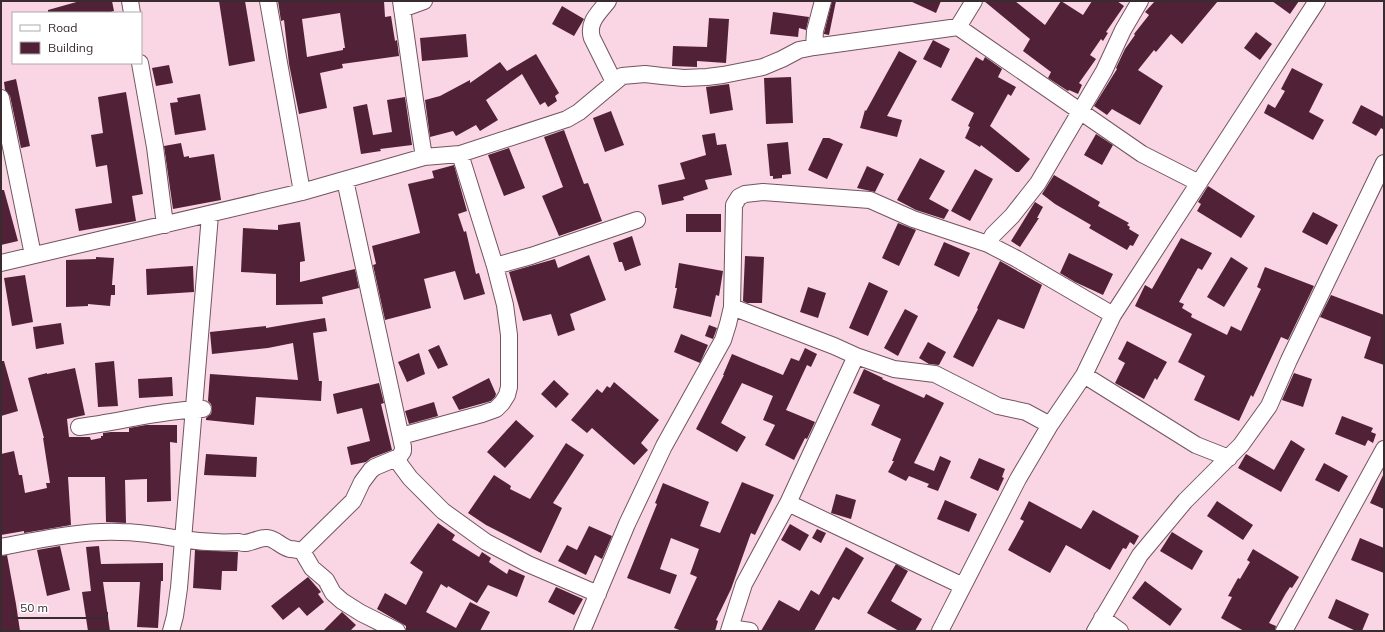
<svg xmlns="http://www.w3.org/2000/svg" width="1385" height="632" viewBox="0 0 1385 632" font-family="Mulish,sans-serif">
  <style>
    .building { fill: #512138; fill-rule: evenodd }
    .lines { fill: none; stroke-linecap: round; stroke-linejoin: round }
    .minor-casing { stroke: #735460; stroke-width: 18 }
    .minor { stroke: #fff; stroke-width: 16 }
  </style>
  <rect width="100%" height="100%" fill="#fad5e3"/>
  <!-- building -->
  <path class="building" d="M80,1H112L114,11L108,13H48V10Z
    M219,1H245L255,61L229,66Z
    M278,1H384L385,17L391,16L395,41L397,40L399,56L342,64L343,68L320,73L327,108L299,114L289,64L284,20L281,21ZM340,13L345,48H343V50L307,57L302,19Z
    M832,1H836L829,35L824,34V33Z
    M910,1H941L936,13Z
    M984,1H1015L1045,25L1061,1L1083,15L1092,1H1117L1124,6L1106,32L1108,33L1103,41L1101,39L1090,55L1096,59L1079,83L1082,85L1078,94L1069,90L1068,91L1048,78L1051,72L1023,51L1030,39Z
    M1155,1H1218L1182,44L1171,34L1156,52L1154,50L1138,70L1163,86L1140,125L1112,109L1107,115L1094,106L1117,69L1116,68L1125,49L1135,35L1134,34L1149,15L1145,12Z
    M1272,1H1299L1290,14Z
    M562,6L584,19L574,36L552,24Z
    M773,12L809,17L806,30L799,28L798,37L770,34Z
    M709,18L729,19L726,63L697,61V67L672,66L673,46L707,47Z
    M1256,32L1272,44L1260,60L1244,48Z
    M466,34L468,57L422,61L420,38Z
    M933,40L950,49L941,68L923,59Z
    M899,51L917,61L887,116L902,120L897,137L860,128L865,110L866,111Z
    M536,54L559,93L555,96L557,101L548,107L545,102L540,105L522,74L486,100L498,120L480,131L476,125L456,136L453,131L430,137L425,100L440,96L470,80V83L500,62L507,71Z
    M976,57L983,61L985,57L1002,69L998,77L1016,87L1011,96L1008,94L990,126L1030,159L1019,172H1016L981,145L980,147L965,138L970,127L968,126L974,113L951,100Z
    M169,65L173,83L156,86L152,68Z
    M1292,68L1323,84L1309,112L1324,120L1313,140L1264,113L1268,104L1275,108L1285,91L1281,89Z
    M791,77L793,123L766,124L764,78Z
    M16,79L30,146L21,148L10,96L5,90L4,82Z
    M729,84L733,110L710,114L706,87Z
    M126,92L143,194L132,196L136,221L79,231L75,209L112,203L107,165L96,167L91,135L103,133L98,97Z
    M200,94L206,130L175,135L170,103L178,102L177,98Z
    M405,97L412,145L380,149L381,151L361,154L353,107L367,104L373,135L392,132L387,100Z
    M1361,105L1384,117V130L1381,128L1376,136L1352,123Z
    M611,111L624,145L605,152L593,118Z
    M564,130L584,184L588,183L602,221L559,236L542,196L563,187L544,137Z
    M715,133L717,145L726,144L732,175L705,180L708,189L683,197L684,200L662,205L658,185L685,179L680,163L706,155L702,135Z
    M1096,134L1113,145L1102,165L1084,155Z
    M823,138H829L843,144L827,179L808,170Z
    M788,142L791,174L782,175V178L773,179V176H770L767,144Z
    M181,143L184,157L189,156V158L214,154L221,200L173,209L164,146Z
    M509,148L525,188L504,196L488,155Z
    M920,158L945,171L929,199L949,210L944,219L916,210L897,200Z
    M454,165L467,211L458,214L464,232L466,231L476,274L479,273L485,294L464,300L455,271L424,279L431,308L385,320L373,265L376,264L372,246L420,233L408,184L434,178L432,171Z
    M867,166L884,174L875,192L857,188Z
    M975,169L993,179L970,221L951,211Z
    M1054,175L1100,202L1098,206L1129,223L1127,225L1130,227L1129,229L1139,235L1133,246L1130,245L1127,250L1089,228L1091,225L1055,204L1042,194Z
    M1208,186L1255,216L1241,238L1197,211L1201,204L1198,202Z
    M1,190H4L18,241L1,245Z
    M1035,202L1043,207L1037,218H1039L1020,247L1011,241Z
    M1313,212L1338,225L1327,245L1302,232Z
    M686,214H721V232H686Z
    M300,222L305,261L300,262V282L355,269L359,288L322,297L323,304L276,305V274L241,272L243,228L278,230V225Z
    M898,223L916,230L899,266L882,258Z
    M632,236L641,265L625,271L622,262H619L613,243Z
    M1181,238L1212,253L1202,270L1198,268L1179,302L1184,304L1182,308L1192,314L1191,317L1227,335L1231,326L1241,331L1261,289L1257,287L1265,267L1314,286L1288,340L1281,337L1253,397L1251,395L1239,421L1194,400L1205,376L1178,362L1192,334L1135,306L1145,285L1152,289Z
    M944,242L970,253L959,277L934,265Z
    M1069,253L1113,274L1103,295L1075,282L1060,273Z
    M589,255L606,300L570,314L575,330L558,336L551,314L523,321L509,272L555,259L558,268Z
    M745,256L764,257L762,303H747L743,301Z
    M96,257L114,258L112,285H115V295H111L110,306L88,304V306L66,307V260L96,259Z
    M1231,257L1248,268L1224,307L1207,297Z
    M1000,261L1042,285L1024,329L998,319L973,367L953,357L978,309L977,308Z
    M679,263L723,271L719,296L716,295L711,317L673,308L677,288H675Z
    M193,266L194,292L147,295L146,269Z
    M25,275L33,322L12,326L4,278Z
    M869,282L888,291L868,336L849,328Z
    M808,287L826,293L818,318L800,312Z
    M1331,295L1384,315V365L1364,358L1371,337L1320,317Z
    M905,309L918,316L898,356L884,348Z
    M325,318L327,331L313,333L319,381H322L321,401L256,397L254,425L206,420V418L211,414L212,409L211,404L208,401L210,374L298,380L293,343L268,348L212,354L210,332L266,326V328Z
    M61,323L64,344L36,349L33,327Z
    M709,325L717,328L713,339L705,336Z
    M681,334L708,345L700,363L674,352Z
    M1127,341L1167,362L1157,380L1155,378L1144,399L1115,383L1125,363L1118,359Z
    M928,342L946,352L939,365L929,364L919,358Z
    M439,345L448,365L438,369L428,350Z
    M805,348L817,354L811,367L807,365L786,410L815,422L807,439L805,438L794,460L765,445L775,425L763,420L773,396L742,383L721,423L746,437L737,452L696,429L724,375H723L732,354L783,375L791,358L799,361Z
    M419,353L425,374L407,382L398,362Z
    M1,361H4L18,411L1,416Z
    M114,361L118,406L98,407L95,363Z
    M75,368L85,415L67,419L69,437H90L91,440L101,438V436H103V433L111,432H129V428L146,425H177V443L170,442L171,501L147,502V479L125,480L126,523L106,522L105,477H68L71,525L24,533V531L1,535V454L14,451L19,475H22L25,493L47,488L46,483H50L43,438H44L28,378L47,373V374Z
    M864,369L883,378L882,379L924,398L926,394L944,403L914,463L934,471L940,456L951,461L938,491L927,487L929,484L909,476L906,481L888,472L894,461H892L901,439L871,425L880,405L853,393Z
    M1294,373L1312,379L1303,407L1282,400Z
    M172,377L173,396L139,398L138,379Z
    M489,378L496,394L495,397L491,401L459,410L452,397Z
    M554,380L569,394L556,408L541,394Z
    M614,382L659,420L641,443L648,450L634,465L592,428L587,433L571,420L597,389L602,393L607,386L610,388Z
    M379,383L384,403L381,404L392,450L371,458L366,462L351,465L347,447L370,441L362,408L337,414L333,394Z
    M434,402L438,416L409,424L405,411Z
    M1342,416L1373,428L1371,432L1376,434L1373,443L1368,440L1365,446L1335,434Z
    M516,420L534,436L505,468L487,452Z
    M1291,440L1305,449L1281,492L1238,468L1246,454L1274,470Z
    M566,443L584,455L553,503L562,508L541,553L486,525L468,513L494,475L511,486L510,489L530,499Z
    M206,454L257,457L256,477L204,475Z
    M979,458L1005,469L1002,477L1004,478L998,491L970,478Z
    M1324,463L1348,476L1339,492L1315,480Z
    M1384,473V509L1370,503Z
    M742,482L774,495L755,535L751,533L731,589L716,620L718,621L715,631H682L674,628L697,577L690,574L699,549L671,538L660,569L677,575L670,594L627,578L657,504L655,503L663,483L709,502L700,526L720,533Z
    M836,494L856,500L851,519L831,513Z
    M945,500L977,514L969,532L937,519Z
    M1029,501L1081,529L1093,510L1139,536L1134,545L1130,542L1126,549L1123,548L1110,570L1066,545L1050,573L1008,550L1024,521L1020,519Z
    M1217,501L1253,525L1243,540L1207,516Z
    M438,523L455,535L452,540L479,557L482,552L491,558L489,562L507,574L509,569L525,576L517,597L488,585L477,603L448,586L447,588L441,584L426,612L456,628L470,602L490,612L480,631H406V626L377,609L385,593L406,605L423,572L410,563Z
    M790,524L809,535L800,551L781,540Z
    M589,526L612,536L602,559L595,555L586,575L558,561L567,545L577,550Z
    M817,529L826,533L821,543L812,538Z
    M1172,532L1203,551L1192,570L1160,551Z
    M1360,538L1384,548V573L1351,560Z
    M60,546L70,590L47,596L37,550Z
    M99,546L101,564L163,563V581H161L158,628L137,627L140,582H103L110,631H88L82,592L91,591L86,547Z
    M846,547L864,558L839,600L833,597L814,631H761L779,600L799,611L811,590L819,595Z
    M1253,549L1299,577L1292,588L1290,587L1286,593L1269,623L1276,626L1275,631H1244L1221,618L1232,597L1228,596L1238,578L1240,579L1250,562L1247,560Z
    M195,550L238,552L237,571H222L221,590L193,588Z
    M7,555L16,604L20,631H1V556Z
    M896,564L908,571L891,601L922,619L915,631H899L867,613Z
    M308,577L321,592L318,594L324,602L307,616L299,607L283,620L271,606Z
    M1145,581L1182,609L1170,626L1132,598Z
    M556,587L583,599L574,615L548,602Z
    M1336,599L1369,614L1362,631H1356L1328,618Z
    M342,612L356,625L350,631H323Z"/>
  <g class="lines">
    <!-- minor casing -->
    <g class="minor-casing">
      <path id="minor" d="M130,1L132,13
        M268,1L302,192
        M401,1L415,100L424,157
        M608,1C599,13 587,22 592,38L614,82
        M402,9L424,1
        M958,27L974,1
        M814,47L958,27L1142,154L1199,183
        M140,63L155,147L165,225
        M1,98L33,255
        M988,244L993,235L1012,216L1038,183L1104,71L1123,30L1140,1
        M1,263L302,192L424,157L460,154L567,119L579,112L622,76L645,74L662,76L684,78L707,77L723,75L763,67L782,59L799,50L814,47L815,31L823,1
        M495,266L531,256L637,220
        M732,307L834,346L856,356L894,369L935,374L998,406L1026,412L1050,425
        M1084,375L1196,445L1229,458
        M79,427C120,422 161,410 203,409
        M401,436L482,414L496,409L502,403L507,395L509,387V335L505,305L495,266L460,154
        M396,459L410,478L443,511L486,542L528,564L598,594
        M788,503L856,356
        M1,547C38,540 84,530 121,532C142,532 161,536 182,539C200,542 221,543 239,542C249,546 257,537 267,538C275,538 281,547 290,549C294,549 297,550 302,551L353,501L362,482L371,470L375,467L399,457L403,451V447L345,180
        M302,551L312,568L326,580L333,593L342,601L361,613L397,631
        M1102,618L1120,631
        M730,628L750,631
        M171,631L175,616L179,588L210,215
        M582,631L627,524L664,446L723,340L728,324L732,307L734,205L739,197L745,194L763,192L870,200L913,219L988,244L1017,259L1113,315
        M729,631L744,584L788,503L963,586
        M940,631L1018,479L1050,425L1084,375L1113,315L1317,1
        M1095,631L1140,555L1185,501L1241,445L1269,406L1289,360L1384,163
        M1284,631L1384,449"/>
    </g>
    <!-- minor -->
    <use href="#minor" class="minor"/>
  </g>
  <!-- border -->
  <rect width="1385" height="632" fill="none" stroke="#392b30" stroke-width="4"/>
  <!-- legend -->
  <rect x="12" y="12" width="130" height="52" fill="#ffffff" stroke="#b0aaac"/>
  <rect x="20" y="25" width="20" height="6" fill="#ffffff" stroke="#b0aaac"/>
  <text x="48" y="32" font-size="12" fill="#392b30">Road</text>
  <rect x="20" y="42" width="20" height="12" fill="#512138" stroke="#b0aaac"/>
  <text x="48" y="52" font-size="12" fill="#392b30">Building</text>
  <!-- scale -->
  <path d="M14 612v6h93v-6" fill="none" stroke="#392b30" stroke-width="2"/>
  <text x="20" y="612" font-size="12" fill="#392b30" stroke="#ffffff" stroke-width="3" paint-order="stroke">50 m</text>
</svg>
